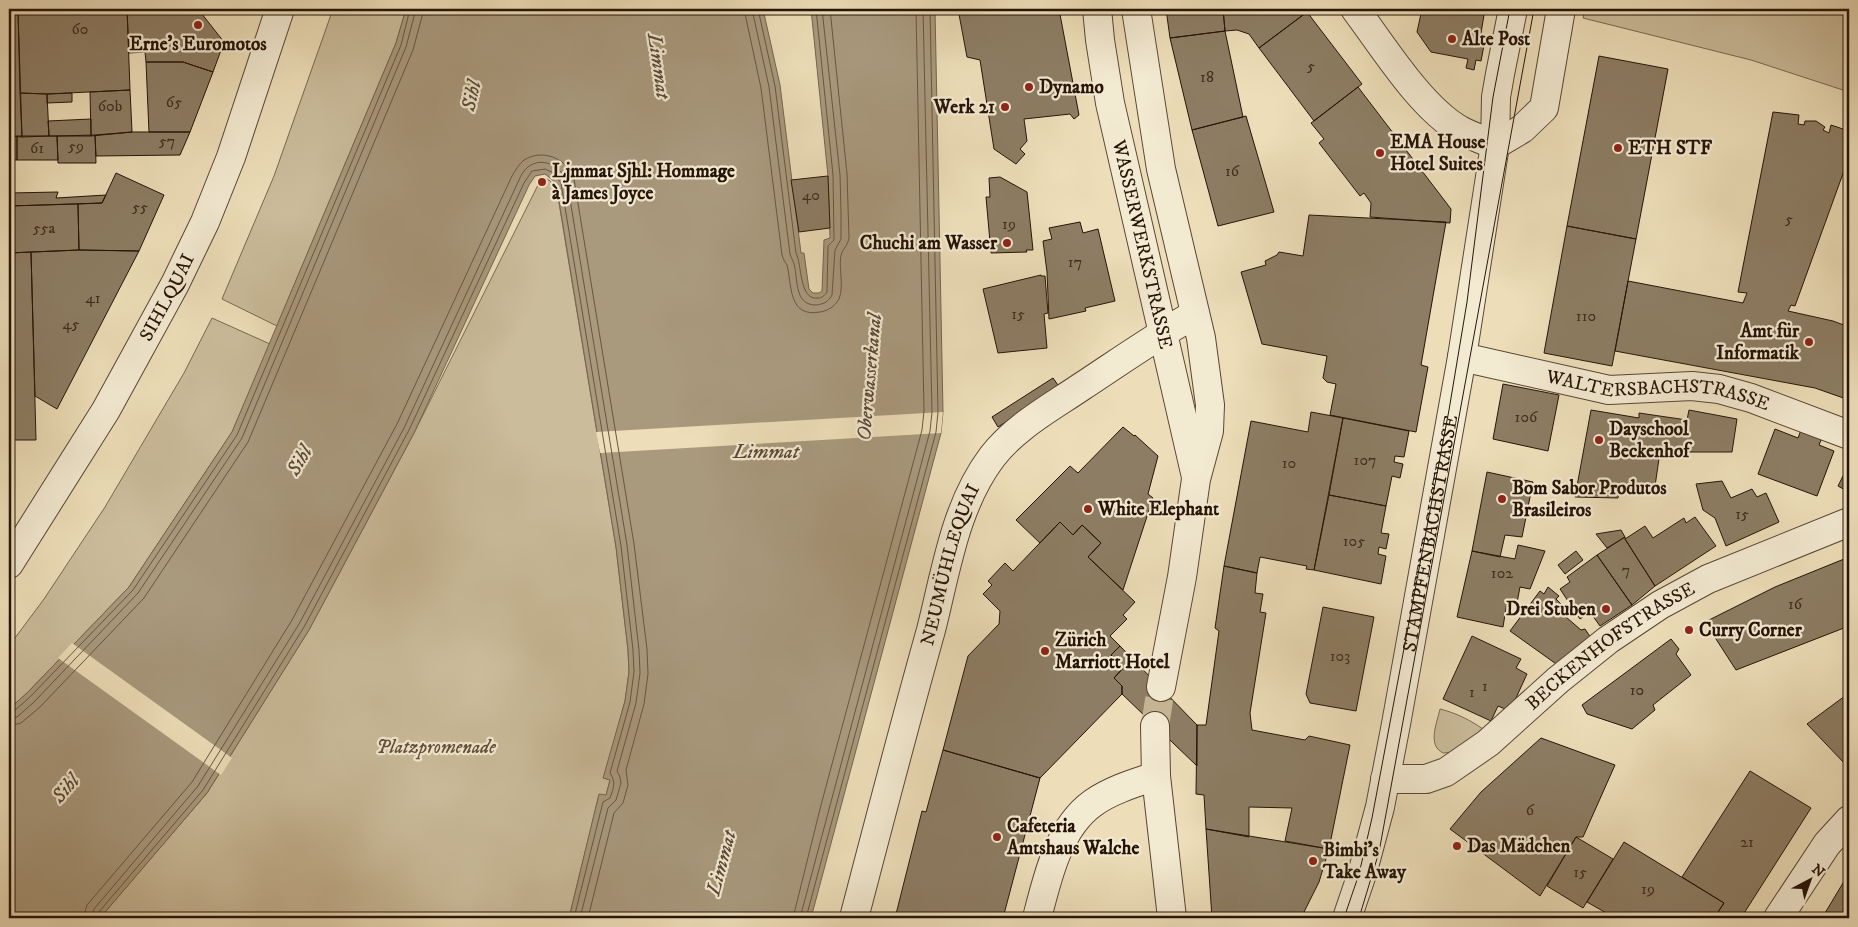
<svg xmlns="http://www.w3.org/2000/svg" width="1858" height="927" viewBox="0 0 1858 927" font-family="'IM FELL DW Pica',serif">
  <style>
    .green { fill: #cbbc9b; stroke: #786852 }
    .water { fill: #a9997d; stroke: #75644e }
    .pier { fill: #eddeb9 }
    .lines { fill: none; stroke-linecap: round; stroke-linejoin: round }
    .shore { stroke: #685642; stroke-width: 1 }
    .building { fill: #8d7d64; stroke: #261408 }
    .minor-tunnel { stroke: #c5b696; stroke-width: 28; stroke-dasharray: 28 14; stroke-linecap: butt }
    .minor-casing { stroke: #584634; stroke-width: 30 }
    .minor { stroke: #f3ead2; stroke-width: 28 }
    .tram { stroke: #261408; stroke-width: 1 }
    .poi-dot { fill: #8f2418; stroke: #f3ead2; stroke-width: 2 }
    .labels { text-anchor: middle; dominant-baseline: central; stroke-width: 4.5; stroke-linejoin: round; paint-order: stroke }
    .number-label { font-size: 16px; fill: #402e1f }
    .poi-label { font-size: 19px; font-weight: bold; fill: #261408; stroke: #f3ead2; text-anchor: start }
    .street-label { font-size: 19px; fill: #261408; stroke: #f3ead2 }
    .park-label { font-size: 19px; font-style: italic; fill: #604f3b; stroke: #f3ead2 }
    .water-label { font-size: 20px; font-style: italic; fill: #5a4937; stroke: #f3ead2 }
  </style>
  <rect width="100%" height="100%" fill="#eddeb9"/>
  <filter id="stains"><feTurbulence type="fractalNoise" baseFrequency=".004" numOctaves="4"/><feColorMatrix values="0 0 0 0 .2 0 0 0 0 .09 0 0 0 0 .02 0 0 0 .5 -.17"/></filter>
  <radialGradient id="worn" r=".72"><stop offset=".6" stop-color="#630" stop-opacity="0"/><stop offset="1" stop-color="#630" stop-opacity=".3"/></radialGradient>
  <!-- green -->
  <path class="green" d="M333,9H406L396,43L277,326L222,299L274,176Z
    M1585,9H1849V92L1751,60L1583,18Z
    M547,179C556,183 557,194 559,203L616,547L628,650L629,672L625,701L604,778L610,780L606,796L599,795L569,918H100L207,793L309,630L414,433L538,185L541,181Z
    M212,318L270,344L232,432L129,587L27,693L9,709V646L44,599L105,507L184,373Z
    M1440,709C1456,713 1470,720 1483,729L1454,752L1443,753C1427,745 1437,723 1440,709Z"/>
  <!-- water -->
  <path class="water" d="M406,9H763L780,85L801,253H804L809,289L813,293H819L822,291L824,240L830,238L828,176L811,9H935L943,412L941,433L811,918H569L599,794L606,795L610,780L603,778L625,701L629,672L628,650L616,547L556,183L545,174L535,176L529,185L414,433L309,630L207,793L100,918H9V709L27,693L129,587L232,432L396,43Z"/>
  <!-- pier -->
  <path class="pier" d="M943,412L941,433L600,453L596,432Z
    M72,643L232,758L221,775L58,658Z"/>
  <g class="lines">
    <!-- shore -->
    <path class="shore" d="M744,9L761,88L782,255C783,259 785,262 787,265C792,285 788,318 820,312C828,311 835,306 839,299C845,285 837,264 842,252C845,247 848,244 849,238L847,174L830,9
      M752,9L769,87L790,254C791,257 792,259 793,261C799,275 792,306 817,305C824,304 829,301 832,295L835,250L841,239V211L840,175L822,9
      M758,9L775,86L796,253C802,264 799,301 818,298C822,298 824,296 827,292L828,246L834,240L833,175L816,9
      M9,712L14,711L30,697L133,590L237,435L401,45L410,9
      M9,718L17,717L34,702L138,593L242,438L406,47L416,9
      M9,726L21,723L40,707L144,598L248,442L413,50L424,9
      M83,918L87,905L192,782L292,620L397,424L512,176C515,171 519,164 524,160C543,148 568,159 574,179L634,544L647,649L648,674L644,704L626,770L628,785L623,803L614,813L588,918
      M91,918L94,909L198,786L299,624L404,428L519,180C521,175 524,170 528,167C542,156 561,166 567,181L627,545L639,650L640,673L636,703L617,771L620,777L621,783L616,800L608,808L580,918
      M97,918L98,913L203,790L304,627L409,430L524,183L532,171L545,169L554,173L561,183L621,546L633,650L634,672L630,702L610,773C616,782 614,787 610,798L603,802L574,918
      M793,918L821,805L922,430L924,411L916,9
      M800,918L930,431L932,412L923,9
      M806,918L936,432L938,412L930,9"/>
  </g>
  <!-- building -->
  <path class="building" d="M79,9H127L130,90L47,94L20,93L18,11Z
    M127,9H198L224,42L213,72L183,62H146L145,52L129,53Z
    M958,9H1059L1079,115L1074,119L1070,114L1024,119L1027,141L1020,149L1025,154L1016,164L994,149L980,60L967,57Z
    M1166,9H1223L1225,31L1170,38Z
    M1223,9H1305L1307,12L1259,48L1249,34L1237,30L1225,31Z
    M1422,9H1485L1480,39L1485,40L1481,61L1476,60L1474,70L1466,68L1468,59L1431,52L1417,32Z
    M9,11H18L22,137L9,136Z
    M1307,12L1362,84L1314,121L1259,48Z
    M1225,31L1243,117L1192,130L1170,38Z
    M1599,56L1668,69L1636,239L1567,226Z
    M146,62H183L213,72L190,132H149Z
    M1358,87L1451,209L1450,223L1370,217L1371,203L1364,193L1360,196L1319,143L1324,139L1311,123Z
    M130,90L132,132L91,136L90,92Z
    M20,93L47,94L49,136L22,137Z
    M72,93V102L47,103V94Z
    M1773,112L1799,115L1798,124L1804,125L1805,121H1816L1825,127L1823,130L1829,133L1831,125L1849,131V157L1795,306L1791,305L1788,311L1833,321L1849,327V400L1815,388L1615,351L1628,281L1743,303L1747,293L1738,292Z
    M1246,116L1274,212L1218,226L1192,130Z
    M91,119V136H49L48,121Z
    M132,132H190L180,155L96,156L95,135Z
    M95,135L96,163H58L57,136Z
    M9,136H17V160H9Z
    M17,136H57L58,160H17Z
    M116,173L164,195L139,251L79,250L78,204L102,203Z
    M828,176L830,228L799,232L791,180Z
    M1000,177L1027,192L1033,250H1026L1027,252L991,253L986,197H990L989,178Z
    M58,192L56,198L106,195L102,203L9,206V193Z
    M78,204L79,250L9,253V206Z
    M1309,215L1446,222L1421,365L1428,367L1416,432L1330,415L1336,384L1327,382L1323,378L1327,356L1262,344L1241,272L1266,265L1265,261L1277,255L1279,252L1303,256Z
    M1080,222L1083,233L1098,229L1115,301L1085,308L1086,311L1049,319L1047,272L1043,241L1052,239L1049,228Z
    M1567,226L1636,239L1612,366L1544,353Z
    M79,250L139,251L57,409L35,396L31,252Z
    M31,252L36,440H9V253Z
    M1041,275V276H1045L1048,313L1044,314L1047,348L998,353L983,289Z
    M1053,378L1060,388L998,427L992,417Z
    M1503,384L1559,395L1548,451L1493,439Z
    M1591,410L1639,418V413L1687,420L1689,410L1737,419L1732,452H1660L1655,486H1620L1618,498L1575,497Z
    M1311,412L1343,418L1314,570L1306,569L1307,566L1260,557L1257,573L1224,566L1251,421L1308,432Z
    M1343,418L1409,431L1404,457L1395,456L1394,462L1403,464L1400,478L1392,476L1386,506L1329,495Z
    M1123,427L1134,436L1135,435L1158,456L1148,494L1153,498L1123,590L1088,557L1101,543L1082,525L1073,535L1060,522L1040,543L1016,520L1070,466L1078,473Z
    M1775,429L1798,438L1801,430L1822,438L1819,445L1834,451L1817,496L1758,474Z
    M1846,470L1849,472V492L1838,486Z
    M1487,472L1533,482L1522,537L1505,535L1500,557L1472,551Z
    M1722,481L1731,498L1752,489L1757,497L1766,493L1779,522L1726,546L1715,518L1703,510L1696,484Z
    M1329,495L1386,506L1381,533L1389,534L1386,549L1379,547L1378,554L1386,556L1381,584L1314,570Z
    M1695,517L1716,546L1655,586L1625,539L1645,526L1653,538L1684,518L1686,523Z
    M1060,522L1073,535L1082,525L1101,543L1088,557L1135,602L1123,615L1127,619L1110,636L1120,646L1111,655L1124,667L1114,678L1122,686V694L1040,778L943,750L968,656L999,624L1000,611L983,594L992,585L988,581L1005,563L1013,571Z
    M1621,530L1625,537L1607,548L1596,534Z
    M1625,537V539L1655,586L1632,605L1597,555Z
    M1518,545L1545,551L1530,589L1520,587L1517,603L1507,602L1503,627L1457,617L1472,551L1515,559Z
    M1576,551L1583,560L1565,574L1558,565Z
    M1597,555L1632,605L1600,626L1590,612L1580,619L1560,589L1570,582L1567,577Z
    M1849,557V626L1736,670L1705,622L1775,587Z
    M1224,566L1257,573L1255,593L1263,594L1260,612L1266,613L1250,713L1252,730L1305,740L1309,736L1350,745L1329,849L1285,841L1292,808L1249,807V837L1206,829L1204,795L1196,794L1197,725H1206L1219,631L1215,628Z
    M1548,587L1559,596L1556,599L1563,606L1559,611L1581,630L1585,629L1591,638L1559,666L1510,631L1540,591L1544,594Z
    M1323,607L1374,617L1356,711L1310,703L1306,694Z
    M1472,636L1521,659L1516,668L1527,674L1510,711L1498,706L1491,721L1443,699Z
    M1671,639L1679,649L1676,654L1691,675L1653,705L1655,710L1632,729L1587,714L1582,705Z
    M1120,646L1197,725V766L1122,694V686L1114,678L1124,667L1111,655Z
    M1849,693V761L1845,764L1807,724Z
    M1541,738L1615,765L1583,837H1576L1540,896L1450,829L1481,792Z
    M943,750L1040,778L1003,918H895L922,811L926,812Z
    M1750,771L1811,808L1741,918H1714L1724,903L1682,877Z
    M1206,829L1329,849L1319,882L1301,918H1212Z
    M1576,837L1613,859L1583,908L1547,886Z
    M1624,842L1724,903L1714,918H1615L1587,902Z
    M1849,873V918H1822Z"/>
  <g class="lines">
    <!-- minor-tunnel -->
    <path class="minor-tunnel" d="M1155,726L1161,687"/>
    <!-- minor casing -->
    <g class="minor-casing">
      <g id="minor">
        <path id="s1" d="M1097,9L1100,40L1110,103L1196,477"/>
        <path d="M1136,9L1161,169L1201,338L1210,405L1209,431L1196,479L1182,577L1161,687"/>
        <path d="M1355,9C1383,46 1420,107 1460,130C1471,136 1484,140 1495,145"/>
        <path d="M1495,145L1522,129L1544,108L1561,9"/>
        <path id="s2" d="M1462,357L1609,390L1692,386L1719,389L1751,398L1849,435"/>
        <path id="s3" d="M9,564L106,410L175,284L205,222L231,157L280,9"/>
        <path d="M1155,726L1156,776L1172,918"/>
        <path id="s4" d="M1385,779H1426L1446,772L1488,743L1558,680L1608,640L1660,605L1708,579L1849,522"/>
        <path id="s5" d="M854,918C879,822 904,726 931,630C946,571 955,506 992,457C1015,427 1050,408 1081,387C1119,362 1156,336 1195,314"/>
        <path d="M1037,918C1047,879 1058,828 1093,803C1111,790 1135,783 1156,776"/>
        <path id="s6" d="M1347,918L1362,874L1380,807L1396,724L1462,357L1495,145L1496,97L1500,74L1513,9"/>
        <path d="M1778,918L1827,844L1849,820"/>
      </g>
    </g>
    <!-- minor -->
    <use href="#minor" class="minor"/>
    <!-- tram -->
    <path class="tram" d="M1344,918L1359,874L1372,818L1449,410L1467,302L1493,97L1510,9
      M1359,918L1379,852L1534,9"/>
  </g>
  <!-- markers -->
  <g class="poi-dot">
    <circle cx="198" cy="25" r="5"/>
    <circle cx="1452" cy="39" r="5"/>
    <circle cx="1029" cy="87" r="5"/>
    <circle cx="1005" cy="107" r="5"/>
    <circle cx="1618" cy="148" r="5"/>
    <circle cx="1380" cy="153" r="5"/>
    <circle cx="542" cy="182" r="5"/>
    <circle cx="1007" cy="243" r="5"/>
    <circle cx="1809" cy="342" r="5"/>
    <circle cx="1599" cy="440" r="5"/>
    <circle cx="1502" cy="499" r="5"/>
    <circle cx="1088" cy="509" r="5"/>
    <circle cx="1606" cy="609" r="5"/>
    <circle cx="1689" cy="630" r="5"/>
    <circle cx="1045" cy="651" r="5"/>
    <circle cx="997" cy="837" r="5"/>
    <circle cx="1457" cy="846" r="5"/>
    <circle cx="1313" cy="861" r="5"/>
  </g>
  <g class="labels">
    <!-- number labels -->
    <g class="number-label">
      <text x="80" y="29">60</text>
      <text x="1311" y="66">5</text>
      <text x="1207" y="77">18</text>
      <text x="174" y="102">65</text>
      <text x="110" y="106">60b</text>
      <text x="167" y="141">57</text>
      <text x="76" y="146">59</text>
      <text x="37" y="148">61</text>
      <text x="1232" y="171">16</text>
      <text x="811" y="195">40</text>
      <text x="140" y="207">55</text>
      <text x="1789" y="219">5</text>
      <text x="1009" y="224">19</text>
      <text x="44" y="228">55a</text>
      <text x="1075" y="262">17</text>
      <text x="93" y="298">41</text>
      <text x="1018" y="314">15</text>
      <text x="1586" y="316">110</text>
      <text x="71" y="324">45</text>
      <text x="1526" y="417">106</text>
      <text x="1365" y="460">107</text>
      <text x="1289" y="463">10</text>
      <text x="1742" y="514">15</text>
      <text x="1354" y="541">105</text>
      <text x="1626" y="570">7</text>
      <text x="1502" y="573">102</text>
      <text x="1795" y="604">16</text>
      <text x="1340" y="656">103</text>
      <text x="1485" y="686">1</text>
      <text x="1637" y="690">10</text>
      <text x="1472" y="692">1</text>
      <text x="1530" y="810">6</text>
      <text x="1747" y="842">21</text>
      <text x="1580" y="872">15</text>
      <text x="1648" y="889">19</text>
    </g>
    <!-- poi labels -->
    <g class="poi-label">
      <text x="1462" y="39">Alte Post</text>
      <text x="198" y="44" text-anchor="middle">Erne's Euromotos</text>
      <text x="1039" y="87">Dynamo</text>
      <text x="995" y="107" text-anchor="end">Werk 21</text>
      <text x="1390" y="142">EMA House<tspan x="1390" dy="22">Hotel Suites</tspan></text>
      <text x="1628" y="148">ETH STF</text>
      <text x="552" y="171">Ljmmat Sjhl: Hommage<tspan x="552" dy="22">à James Joyce</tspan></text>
      <text x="997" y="243" text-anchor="end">Chuchi am Wasser</text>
      <text x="1799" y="331" text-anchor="end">Amt für<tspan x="1799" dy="22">Informatik</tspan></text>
      <text x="1609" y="429">Dayschool<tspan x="1609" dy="22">Beckenhof</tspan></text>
      <text x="1512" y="488">Bom Sabor Produtos<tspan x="1512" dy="22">Brasileiros</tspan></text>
      <text x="1098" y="509">White Elephant</text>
      <text x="1596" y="609" text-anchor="end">Drei Stuben</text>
      <text x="1699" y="630">Curry Corner</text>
      <text x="1055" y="640">Zürich<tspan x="1055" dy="22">Marriott Hotel</tspan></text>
      <text x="1007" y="826">Cafeteria<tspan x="1007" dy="22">Amtshaus Walche</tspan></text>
      <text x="1467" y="846">Das Mädchen</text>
      <text x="1323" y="850">Bimbi's<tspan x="1323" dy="22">Take Away</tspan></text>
    </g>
    <!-- street labels -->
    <g class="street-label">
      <text stroke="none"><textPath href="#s1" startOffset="240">WASSERWERKSTRASSE</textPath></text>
      <text stroke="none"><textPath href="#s3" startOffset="310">SIHLQUAI</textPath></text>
      <text stroke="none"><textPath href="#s2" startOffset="200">WALTERSBACHSTRASSE</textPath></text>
      <text stroke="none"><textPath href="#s6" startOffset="394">STAMPFENBACHSTRASSE</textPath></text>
      <text stroke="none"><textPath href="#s5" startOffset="366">NEUMÜHLEQUAI</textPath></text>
      <text stroke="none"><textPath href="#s4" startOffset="270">BECKENHOFSTRASSE</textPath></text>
    </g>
    <!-- park labels -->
    <g class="park-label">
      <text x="436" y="747">Platzpromenade</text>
    </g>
    <!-- water labels -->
    <g class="water-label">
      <text transform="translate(658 66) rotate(82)">Limmat</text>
      <text transform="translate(472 96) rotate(-78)">Sihl</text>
      <text transform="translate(870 377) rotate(-85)">Oberwasserkanal</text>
      <text x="766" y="452">Limmat</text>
      <text transform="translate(300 461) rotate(-60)">Sihl</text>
      <text transform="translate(66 789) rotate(-50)">Sihl</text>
      <text transform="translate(722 863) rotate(-75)">Limmat</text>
    </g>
  </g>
  <!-- margin -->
  <rect width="1858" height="927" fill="none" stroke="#eddeb9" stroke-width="30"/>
  <rect x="10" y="10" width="1838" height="907" fill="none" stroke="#261408" stroke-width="2.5"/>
  <rect x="15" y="15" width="1828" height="897" fill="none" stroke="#261408"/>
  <!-- north arrow -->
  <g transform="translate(1810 880) rotate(41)" stroke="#f3ead2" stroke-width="4" paint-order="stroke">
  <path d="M0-4L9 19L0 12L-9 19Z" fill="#261408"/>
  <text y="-8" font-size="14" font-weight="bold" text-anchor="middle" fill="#261408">N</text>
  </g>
  <rect width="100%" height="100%" filter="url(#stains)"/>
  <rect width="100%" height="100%" fill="url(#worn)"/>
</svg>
